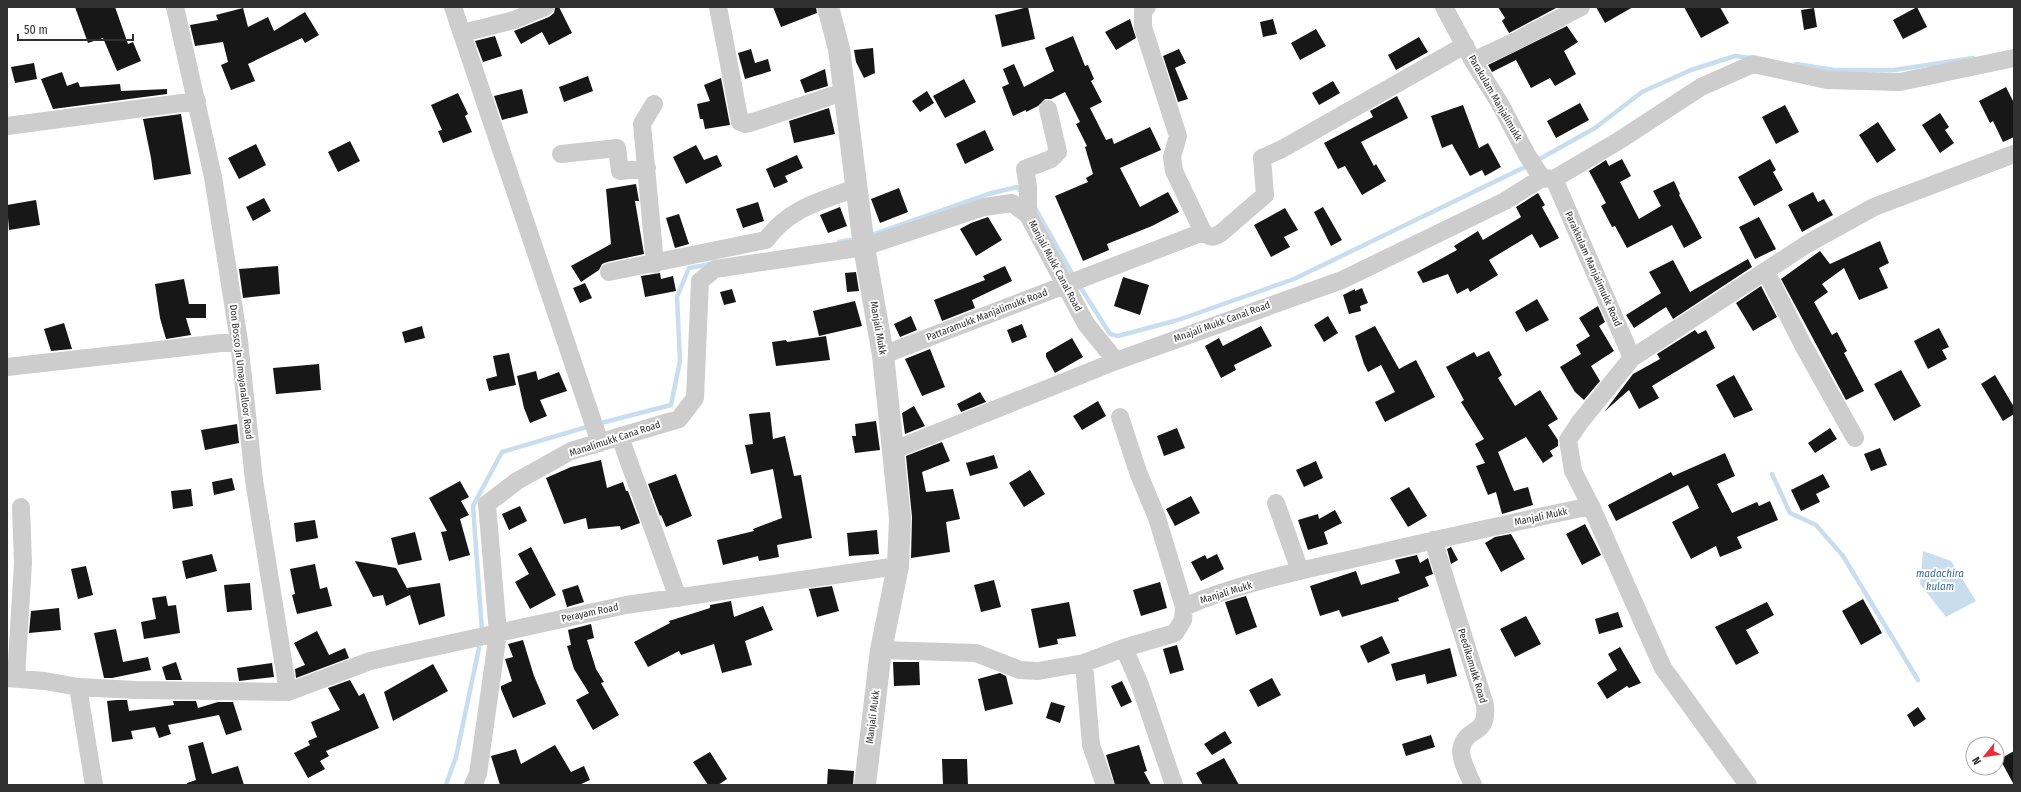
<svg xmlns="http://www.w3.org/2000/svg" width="2021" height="792" viewBox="0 0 2021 792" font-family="'Fira Sans Condensed',sans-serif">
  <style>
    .water { fill: #c8deee }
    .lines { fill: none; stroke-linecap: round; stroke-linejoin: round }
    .stream { stroke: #c8deee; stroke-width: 4.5 }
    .building { fill: #171717 }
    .minor { stroke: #cdcdcd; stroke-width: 18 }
    .tertiary { stroke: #cdcdcd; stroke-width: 22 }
    .labels { text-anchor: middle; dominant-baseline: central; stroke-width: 4; stroke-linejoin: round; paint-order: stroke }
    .street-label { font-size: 10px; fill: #303030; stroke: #fff }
    .water-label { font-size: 11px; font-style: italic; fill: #396f96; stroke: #fff }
  </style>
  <rect width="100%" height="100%" fill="#fff"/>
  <!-- water -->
  <path class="water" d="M1923,551L1951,561L1976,601L1946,617L1920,584Z"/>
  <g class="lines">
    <!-- stream -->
    <path class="stream" d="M1796,64L1834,70H1894L1973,58
      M1536,161L1595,128L1642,92L1691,70L1735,56L1751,58
      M1034,206L1073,275
      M874,234L988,194L1017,187L1022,193
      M839,242L850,240
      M1079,285L1110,334L1118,336L1178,320L1294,279L1529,165
      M597,424L671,405L680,361L677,297L689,268L711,264
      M1772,474L1790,513L1816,525L1843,556L1918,680
      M482,631L473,506L502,452L590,426
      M446,785L456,757L479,648"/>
  </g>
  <!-- building -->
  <path class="building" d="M75,7H115L128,44L133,42L141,61L117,71L103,38L88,43Z
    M559,7L572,33L549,45L542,32L521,44L514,31L549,17L554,13L555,8Z
    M773,7H816L817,13L781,27Z
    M1028,7L1035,39L1002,47L995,15Z
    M1498,7H1558L1509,33L1502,21L1505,18Z
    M1596,7H1633L1605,23Z
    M1684,7H1720L1729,23L1701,38Z
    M1917,7L1927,27L1903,39L1893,20Z
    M243,8L248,27L268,17L274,31L305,12L319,35L305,43L302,38L248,64L255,81L231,90L221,65L228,62L223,42L195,46L190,25L218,20L216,15Z
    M1814,8L1817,27L1804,30L1801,10Z
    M1130,19L1136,38L1116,50L1105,32Z
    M1273,19L1277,34L1263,37L1260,22Z
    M1567,26L1578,42L1564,51L1576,74L1555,86L1550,78L1531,88L1516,60L1492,72L1488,65Z
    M1316,29L1326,46L1300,60L1291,43Z
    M495,36L502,56L483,62L475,41Z
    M1073,36L1085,66L1088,65L1094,79L1091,81L1102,102L1090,108L1106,140L1112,138L1114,144L1150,127L1161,150L1120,168L1140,207L1168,192L1179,212L1152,226L1107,244L1109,250L1083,261L1055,196L1088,182L1086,178L1093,174L1085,147L1087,146L1076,124L1080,122L1065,92L1051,99H1045L1038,106L1026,112V110L1013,116L1002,87L1009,84L1003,69L1014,64L1024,87L1054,71L1045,48Z
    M1419,37L1428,52L1396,70L1388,55Z
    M873,48L875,73L864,78L856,62L854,50Z
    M751,49L755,63L768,59L771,71L745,79L738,53Z
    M1179,49L1186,63L1175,68L1188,99L1178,102L1163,56Z
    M34,63L37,79L15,83L11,67Z
    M825,69L828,86L805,93L800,80Z
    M62,72L67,86L78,82L80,87L120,84L121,91L167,89V94L53,109L41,79Z
    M588,76L593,91L564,102L559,87Z
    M721,78L730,125L705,129L703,119H700L697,104L710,101L704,85Z
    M964,79L976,102L945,118L933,96Z
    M1333,81L1340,93L1319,105L1312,93Z
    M2006,87L2014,103V137L2003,142L1993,121L1990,123L1979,101Z
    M522,89L528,113L502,120L494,96Z
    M927,91L934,103L920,112L912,101Z
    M458,93L468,114L465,116L472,132L443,143L438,131L442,130L431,105Z
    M1397,96L1408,118L1361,142L1374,166L1376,164L1386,181L1362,195L1345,166L1338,169L1324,143L1373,117L1370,111Z
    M1580,103L1589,120L1556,138L1547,121Z
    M1463,105L1479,148L1488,143L1501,167L1485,176L1482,170L1470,176L1452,144L1442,148L1431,116Z
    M1785,105L1799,132L1776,144L1762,117Z
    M829,108L835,134L794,143L789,121Z
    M1940,113L1949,127L1945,130L1954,143L1940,153L1922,125Z
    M181,114L191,174L154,180L151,158L143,119Z
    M1878,122L1896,150L1877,163L1859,135Z
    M985,130L994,150L965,164L956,144Z
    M350,141L360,161L338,172L328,152Z
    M256,144L266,165L239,179L228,158Z
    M696,145L704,160L717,155L722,166L686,184L673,157Z
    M797,155L803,168L785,176L788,182L774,188L766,169Z
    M1622,159L1631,176L1620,182L1639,219L1661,206L1653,191L1674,181L1680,194L1679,195L1702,238L1684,248L1672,225L1627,248L1615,226L1612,227L1601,206L1606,203L1589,171L1606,160L1609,166Z
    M1770,159L1776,170L1773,172L1783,190L1754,206L1738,177Z
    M636,184L639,201H635L644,254L607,262L602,264L599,270L581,282L571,266L611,244L606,189Z
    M899,188L908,212L880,223L871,199Z
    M1813,192L1818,202L1824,199L1833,215L1802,232L1788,205Z
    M1538,193L1545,205L1542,207L1559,238L1540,248L1532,234L1489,260L1498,275L1470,292L1468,288L1457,294L1448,274L1423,283L1417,272L1457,250L1454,246L1478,231L1483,240L1521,217L1516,207Z
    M264,198L271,211L253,221L246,207Z
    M36,200L40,225L9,230L7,205Z
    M758,202L764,221L743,228L736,209Z
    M840,207L847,226L828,233L820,215Z
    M1323,207L1342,240L1331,246L1314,212Z
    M1285,208L1298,230L1284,237L1290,247L1271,257L1254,225Z
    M679,214L689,244L675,248L666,218Z
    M988,217L1002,240L976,256L960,229L971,223Z
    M1759,217L1776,249L1755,259L1739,227Z
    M1880,241L1889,263L1879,268L1888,288L1859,300L1844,268L1822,284L1828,292L1814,302L1832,335L1837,332L1847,351L1844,353L1864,391L1846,400L1781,279L1820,251L1830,264Z
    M1748,259L1752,267L1673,319L1666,307L1634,328L1626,315L1661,293L1649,272L1673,260L1690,292Z
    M278,266L280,294L243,298L239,269Z
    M1005,266L1012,281L972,300L975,308L942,321L934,300L985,280L983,276Z
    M856,272L859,291L847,292L845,273Z
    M660,273L661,279L673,276L676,291L645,297L641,276Z
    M1123,277L1149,285L1140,315L1114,306Z
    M184,279L189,304H206V318H186L191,335L166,339L160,318L155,284Z
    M585,283L592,298L580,303L573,288Z
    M1761,286L1777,317L1753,331L1736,303Z
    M1362,288L1368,303L1360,306L1361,311L1349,314L1343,295L1355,289V291Z
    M732,289L736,302L724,305L720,292Z
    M1537,299L1549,320L1526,332L1515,312Z
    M855,301L862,326L819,336L813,311Z
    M1598,306L1605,322L1599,326L1614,351L1591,366L1600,381L1584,400L1575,392L1560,367L1581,354L1576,345L1590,336L1579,318Z
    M911,316L917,330L900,337L894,324Z
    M1328,316L1338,333L1324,342L1314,325Z
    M64,323L72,349L51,351L44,329Z
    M1022,324L1027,337L1012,343L1007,330Z
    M422,326L425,338L405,343L402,332Z
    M1261,326L1272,346L1234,365L1236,370L1221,378L1205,346L1219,338L1223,346Z
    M1375,326L1399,369L1416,360L1435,397L1385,422L1375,402L1395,392L1381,365L1368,372L1364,364L1355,336Z
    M1939,328L1949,347L1942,350L1947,359L1928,369L1914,341Z
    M1695,330L1698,334L1706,330L1715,348L1652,386L1659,398L1639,409L1629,390L1605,411L1633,374L1660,359L1657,354Z
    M826,336L830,360L776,366L772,342L786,340L787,342Z
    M1072,338L1083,357L1055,373L1046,357V353Z
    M930,349L945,387L922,396L905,359Z
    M1489,351L1502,375L1498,378L1515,406L1540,390L1558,419L1548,425L1558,440V446L1550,451L1553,456L1543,463L1526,437L1498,452L1514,491L1528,487L1533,505L1502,514L1496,492L1488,495L1476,466L1485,463L1475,444L1484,439L1461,402L1464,400L1446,367L1474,352L1477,357Z
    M509,353L516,385L489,391L486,379L497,376L493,356Z
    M319,364L321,390L276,394L273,368Z
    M1901,370L1921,406L1894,421L1874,384Z
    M536,371L538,380L559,372L567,391L540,400L547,416L530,423L524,408L517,376Z
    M1734,375L1753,410L1734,418L1716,385Z
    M1995,375L2014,407V414L2003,421L1981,384Z
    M980,392L986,402L961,412L957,404Z
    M1098,401L1106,416L1082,430L1073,416Z
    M914,406L925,426L905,434L902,413Z
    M770,412L773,439L785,436L794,476L801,475L812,538L777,545L779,557L759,561L758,556L723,565L717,540L754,531L753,529L782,518L773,469L751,474L745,445L753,444L749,414Z
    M876,421L880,450L855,453L852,436H856L855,424Z
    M237,424L239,443L205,450L201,430Z
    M1177,428L1185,448L1164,456L1157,436Z
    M1830,428L1837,439L1815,453L1808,443Z
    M942,442L950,461L922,472L926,492L953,489L960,519L946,522L950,552L911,558L912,517L906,456Z
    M1880,448L1887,465L1871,471L1864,454Z
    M1725,453L1735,476L1717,484L1732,513L1757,502L1759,506L1770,501L1778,520L1737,537L1742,548L1720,557L1716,546L1691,559L1672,522L1699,508L1688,485L1616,521L1608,505L1671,472L1673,476Z
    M994,455L998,468L970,476L966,463Z
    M601,460L607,488L623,482L626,491H628L640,523L621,530L620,526L588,529L586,518L564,524L546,478L571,467Z
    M1316,461L1323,478L1304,487L1296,470Z
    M1030,470L1045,494L1024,507L1009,483Z
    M676,474L692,516L666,527L661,515L660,516L648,484Z
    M1823,474L1830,487L1816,494L1820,502L1801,511L1791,490Z
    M232,478L235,490L214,495L212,482Z
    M460,481L469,497L461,501L469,515L460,519L470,555L449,561L441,532L447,531L429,498Z
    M1409,487L1427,516L1408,527L1390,498Z
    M191,489L193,506L173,509L171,491Z
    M1191,496L1200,513L1175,526L1166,509Z
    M520,506L527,521L509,530L502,514Z
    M1335,510L1342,523L1324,532L1328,544L1308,550L1298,520L1318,514L1319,519Z
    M315,520L318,538L296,542L294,523Z
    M1585,524L1601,555L1582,565L1566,534Z
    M877,530L879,554L849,556L847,533Z
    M415,532L422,560L398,565L391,538Z
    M1511,534L1525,559L1501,572L1485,543L1495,537Z
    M531,547L556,595L530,609L515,582L529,574L518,554Z
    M1451,547L1458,560L1451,564L1447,549Z
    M212,554L217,571L186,579L182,561Z
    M1217,554L1224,569L1201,581L1191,562L1205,555L1207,559Z
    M1417,555L1420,563L1428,558L1433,574L1425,577L1429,586L1398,598L1399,601L1342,617L1339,610L1320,616L1310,586L1356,571L1361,585L1400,573L1395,560Z
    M355,561L396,568L410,594L407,588L440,583L445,616L419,625L410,595L386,606L383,595L373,597Z
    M315,564L320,589L327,587L332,606L297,614L292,595L295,594L290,569Z
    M86,566L93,595L78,599L71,569Z
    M994,580L1001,607L981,612L974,585Z
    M1160,582L1167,608L1141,616L1133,590Z
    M250,583L252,610L227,612L224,585Z
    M578,585L584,602L567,607L562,590Z
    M832,586L839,611L817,617L809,589Z
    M166,596L168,606L176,605L180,633L144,639L141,622L156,619L152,598Z
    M1246,596L1257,627L1236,635L1225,602Z
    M1863,599L1882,633L1861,645L1842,611Z
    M731,601L734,617L763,606L773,630L745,641L752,665L722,673L714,644L681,655L679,651L648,667L634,642L670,623L669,621L710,608V605Z
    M1069,602L1076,636L1057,639L1058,644L1039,648L1031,609Z
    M1767,602L1774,615L1746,630L1759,653L1736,665L1715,627Z
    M59,608L61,630L29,633L31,611Z
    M1618,612L1623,627L1599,634L1595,619Z
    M1526,616L1541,644L1515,657L1500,629Z
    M591,624L594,638L587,640L596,669L604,682L601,683L619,715L593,730L576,700L589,693L574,669L567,646L571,645L568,630Z
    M116,629L123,662L148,657L151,670L112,678H104L94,633Z
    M317,631L329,655L345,648L349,658L296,678L295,669L305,665L294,643Z
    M1382,636L1390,653L1368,663L1360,646Z
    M523,640L534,676L546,704L513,718L501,689V686L512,681L505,659L513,657L508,644Z
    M1177,645L1184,670L1170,674L1163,649Z
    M1620,647L1641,683L1629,688L1627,686L1607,699L1597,683L1617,670L1608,654Z
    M1450,648L1457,676L1427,684L1425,674L1396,681L1391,664Z
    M176,662L182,680H166L162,667Z
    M893,662H919L920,685L894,686Z
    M272,663L274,677L239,681L237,668Z
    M433,664L448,691L393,721L384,692Z
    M1000,673L1006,676L1013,704L985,711L978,679Z
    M1272,678L1281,695L1258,707L1249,690Z
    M350,680L359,696L364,693L379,728L326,751L329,756L320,761L325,769L308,778L294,753L310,745L308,741L317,737L311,722L340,710L328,688Z
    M1122,681L1132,702L1121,707L1111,686Z
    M117,700H127L129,711L174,705L173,701H196L198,708L218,702H233L242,730L226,735L219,715L168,725L171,734L159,738L155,727L131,731L133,739L112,742L107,701Z
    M1051,702L1065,706L1060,723L1046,718Z
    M1918,707L1926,719L1914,727L1907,715Z
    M1225,731L1232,743L1212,755L1204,744Z
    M1431,735L1435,747L1406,756L1402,744Z
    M203,742L212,774L238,766L244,785H187V783L196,780L188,746Z
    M555,745L571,772L584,766L590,780L579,785H500L491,756L516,749L521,764Z
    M1139,745L1147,771L1144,772L1151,785H1115L1106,755Z
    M2014,751V785L2000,759Z
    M710,752L727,779L718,785H708L693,762Z
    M1224,758L1239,785H1203L1196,773Z
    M942,759H967L968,785H943Z
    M828,769L854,771L853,785H827Z"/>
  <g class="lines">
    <!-- minor -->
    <path class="minor" d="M175,7L213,177L239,341L254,480L288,692
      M453,7L600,443
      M718,7L740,122L745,124L756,121L843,92
      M1147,7L1143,11V27L1178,136L1172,157L1174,171L1203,232C1210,238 1213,238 1221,233L1265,195L1262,158L1282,149L1465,45
      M1444,7L1473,61L1499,102L1527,155L1542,178L1554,179
      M463,33L514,20L545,7
      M1473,61L1514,42L1581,7
      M654,104L642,124L655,264
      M7,126L197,101
      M561,154L617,148L620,171L647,168
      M1554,179L1620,140L1701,87L1753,64L1827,80L1900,82L2014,58
      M1554,179L1632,358
      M1028,215V187L1025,169L1051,159L1058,152L1048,109
      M609,272L766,240C789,208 821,201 856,188
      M1766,272L1803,345L1855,438
      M883,355C990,313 1097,273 1203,232
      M7,367L239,341
      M1120,417L1138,472L1157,518L1184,607
      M620,437L678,598
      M894,450L1116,361L1342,280L1505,201L1542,178
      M1276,503L1300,571
      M1433,540L1485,705C1488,737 1468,726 1462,746C1458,757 1469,775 1473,785
      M1124,648L1140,685L1174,785
      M881,650L976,653L1020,670L1038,671L1084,663L1124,648L1175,633L1183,620L1184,607C1234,585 1294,572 1348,560C1429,541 1510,523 1591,506
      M1084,663L1091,745L1105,785
      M7,678L45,681L78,687L136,690L288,692L370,661L626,605L898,566
      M16,678L23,563L21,507
      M78,687L94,785
      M473,785L478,774L498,633L487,504L517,481L571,451L679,419L695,398L700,281L715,269L864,247L984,207L1012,203L1028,215L1086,324L1116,361
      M1748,785L1663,668L1591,506L1573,471L1568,440L1580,422L1632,358L1807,244L1874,207L2014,154"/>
    <!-- tertiary -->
    <path class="tertiary" d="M828,7L839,49L864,247L883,355L900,518L898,566L881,650L865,785"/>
  </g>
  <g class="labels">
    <!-- street labels -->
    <g class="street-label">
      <text transform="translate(1495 98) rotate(60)">Parakulam Manjalimukk</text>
      <text transform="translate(1055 266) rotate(62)">Manjali Mukk Canal Road</text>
      <text transform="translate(1593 269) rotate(66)">Parakkulam Manjalimukk Road</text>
      <text transform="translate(987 315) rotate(-21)">Pattaramukk Manjalimukk Road</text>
      <text transform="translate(1222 322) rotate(-20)">Mnajali Mukk Canal Road</text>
      <text transform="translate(878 328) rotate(80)">Manjali Mukk</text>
      <text transform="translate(241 372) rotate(83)">Don Bosco Jn Umayanalloor Road</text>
      <text transform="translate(615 439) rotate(-18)">Manalimukk Cana Road</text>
      <text transform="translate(1541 517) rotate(-12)">Manjali Mukk</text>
      <text transform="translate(1226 593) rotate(-17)">Manjali Mukk</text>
      <text transform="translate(590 613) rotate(-12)">Perayam Road</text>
      <text transform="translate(1472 666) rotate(73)">Peedikamukk Road</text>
      <text transform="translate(873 717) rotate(-83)">Manjali Mukk</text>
    </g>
    <!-- water labels -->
    <g class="water-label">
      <text x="1940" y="573">madachira<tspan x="1940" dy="13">kulam</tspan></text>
    </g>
  </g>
  <!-- border -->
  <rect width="2021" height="792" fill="none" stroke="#303030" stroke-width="16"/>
  <!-- north arrow -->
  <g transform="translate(1985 756) rotate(240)"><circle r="19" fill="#ffffff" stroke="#acacac"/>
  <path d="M0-3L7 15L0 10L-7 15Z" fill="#ed2b33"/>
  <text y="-6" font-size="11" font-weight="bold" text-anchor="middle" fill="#303030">N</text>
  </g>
  <!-- scale -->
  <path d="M18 34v6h115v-6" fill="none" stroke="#303030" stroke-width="2"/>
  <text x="24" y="34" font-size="12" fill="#303030" stroke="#ffffff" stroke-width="3" paint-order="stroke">50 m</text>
</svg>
